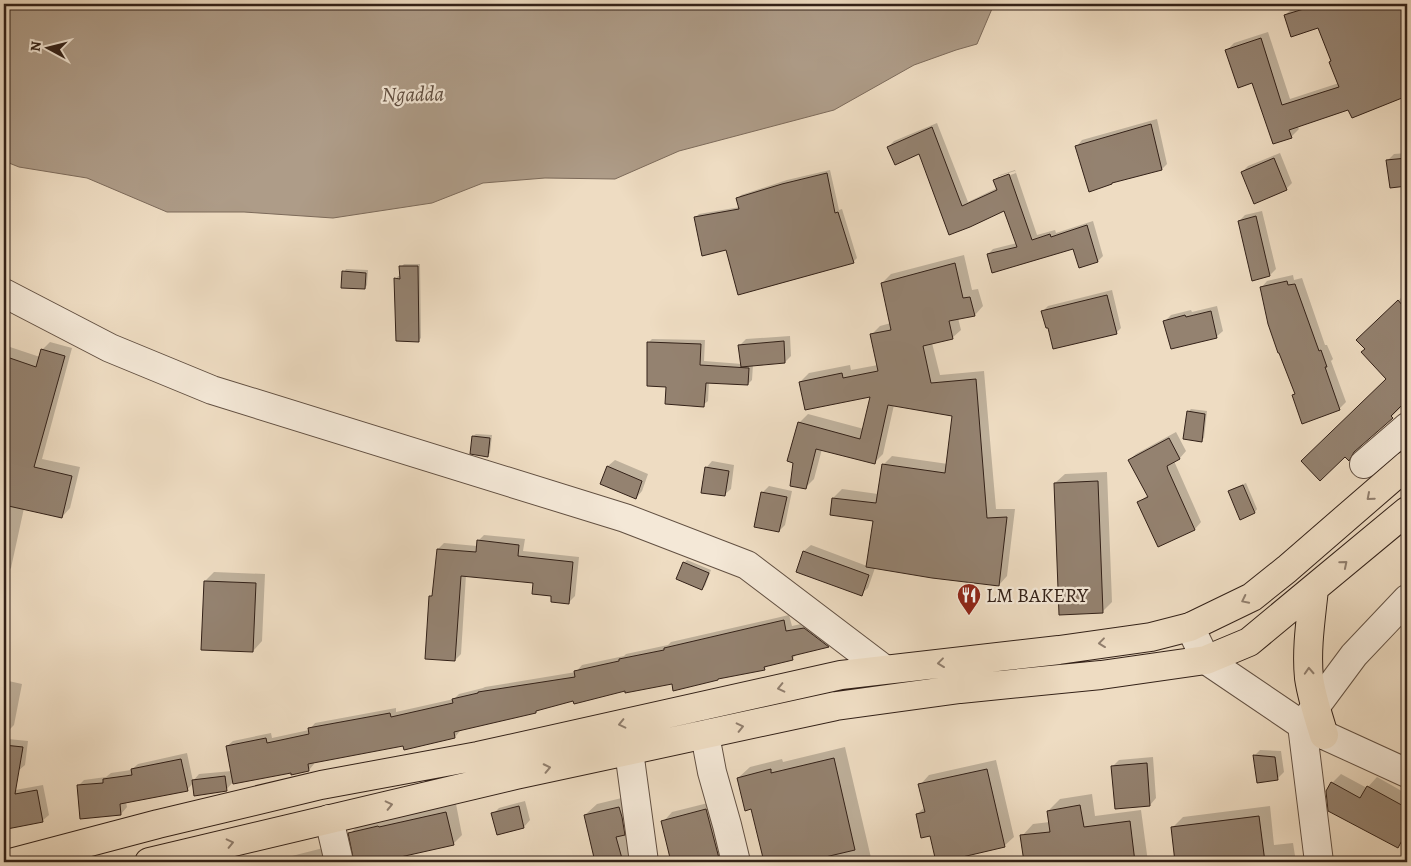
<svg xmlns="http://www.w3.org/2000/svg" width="1411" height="866" viewBox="0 0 1411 866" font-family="Alegreya,serif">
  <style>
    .water { fill: #ae9c88; stroke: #7d6b5b }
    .shadow { fill: #0003; fill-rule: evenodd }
    .building { fill: #948270; stroke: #332118 }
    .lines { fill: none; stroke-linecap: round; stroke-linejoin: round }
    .minor-casing { stroke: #625042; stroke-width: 30 }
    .major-casing { stroke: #332118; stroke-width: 30 }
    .minor { stroke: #f4e8d7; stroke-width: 28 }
    .major { stroke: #eedcc2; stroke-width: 28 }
    .oneway { stroke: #907e6d }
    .labels { text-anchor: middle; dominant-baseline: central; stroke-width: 4.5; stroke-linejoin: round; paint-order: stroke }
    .poi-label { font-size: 20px; fill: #332118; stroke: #f4e8d7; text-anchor: start }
    .water-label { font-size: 21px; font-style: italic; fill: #5e4c3f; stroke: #f4e8d7 }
  </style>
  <rect width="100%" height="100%" fill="#eedcc2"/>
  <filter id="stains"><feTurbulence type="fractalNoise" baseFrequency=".004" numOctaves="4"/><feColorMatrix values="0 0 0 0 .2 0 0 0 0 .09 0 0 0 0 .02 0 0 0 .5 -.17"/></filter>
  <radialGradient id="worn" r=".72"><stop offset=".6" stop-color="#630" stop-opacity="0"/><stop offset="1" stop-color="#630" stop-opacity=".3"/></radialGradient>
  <!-- water -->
  <path class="water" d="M4,4H994L977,44L956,50L914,65L834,110L679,151L615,179L545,178L483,183L432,203L333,218L244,212H167L87,178L19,167L4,161Z"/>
  <!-- shadow -->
  <path class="shadow" d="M1305,4H1407V77L1391,85L1349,108L1297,126L1299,129L1291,137L1253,82L1227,50L1234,43L1268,32L1290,99L1339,83L1319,27L1285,15L1293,8Z
    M1157,119L1167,164L1162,169L1114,181L1112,183L1077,146L1082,140Z
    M937,123L968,202L997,188L995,180L1000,175L1015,170L1037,235L1055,230L1056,233L1093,221L1103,256L1098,261L1073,248L988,254L993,249L1017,243L1005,209L969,226L920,153L888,147L894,141ZM1015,171L1016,173L999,179V176Z
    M1280,153L1292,183L1286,189L1242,172L1248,166Z
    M1407,153V185L1391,187L1388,160L1394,154Z
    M830,170L839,210L842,209L857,258L853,262L727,248L695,218L699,214L740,207L738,199L741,195L787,180Z
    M1262,211L1276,269L1270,275L1239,221L1245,215Z
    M964,255L972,290L978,289L983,306L975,315L958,318L961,330L952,338L932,343L940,375L984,371L996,509H1015L1007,576L999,585L875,568L868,588L861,594L797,571L804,551L811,545L867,566L875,520L831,514L833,498L842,489L878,494L883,465L892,456L948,464L954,415L894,405L883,454L875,462L822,449L814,479L806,487L799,423L808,414L864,429L872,395L800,382L809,373L850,365L851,370L878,365L871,335L880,326L891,323L882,283L891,274Z
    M404,264H420L421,338L418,341L396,279L398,276H401V267Z
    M346,269L368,270L367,285L365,288L344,272Z
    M1293,275L1294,280L1302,278L1325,345H1327L1333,359L1331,361L1346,402L1339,409L1294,395L1296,393L1261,288L1267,281Z
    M1112,290L1121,328L1116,333L1049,326L1043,311L1048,306Z
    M1407,292V398L1401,404L1403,406L1363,443L1360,448L1349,459L1387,379L1366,349L1358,340Z
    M1217,306L1223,331L1216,337L1165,321L1171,315L1191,310L1192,312Z
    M790,336L791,356L785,362L753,364L752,380L748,384L709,382L708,401L703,405L667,386L648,343L652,339L705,340L704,361L742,364L739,346L746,339Z
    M50,342L72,348L42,459L80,467L70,508L62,517L24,508L11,568L4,575V467L9,468L21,425L4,418V345L40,357L42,350Z
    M1191,409L1207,411L1204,438L1201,440L1188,412Z
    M1176,432L1186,451L1180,458L1174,461L1201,522L1195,529L1158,546L1139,502L1148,495L1129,460L1136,454Z
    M476,434L492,435L490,453L487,455L473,436Z
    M615,460L648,474L642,491L636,498L602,483L608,466Z
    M712,461L734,465L731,489L724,495L706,468Z
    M1107,472L1112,602L1102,612L1055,483L1065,474Z
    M1246,483L1257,509L1255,512L1229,492L1232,489Z
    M769,486L792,491L785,525L779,531L762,493Z
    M484,535L525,539L523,551L579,557L575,596L569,602L552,595L534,582L466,575L461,654L455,660L430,597L433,594L438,549L444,543L477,546L478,541Z
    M687,560L711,570L705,586L702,589L684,563Z
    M214,572L265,574L262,641L253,651L205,581Z
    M789,615L792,626L810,622L834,641L829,646L798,653L792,659L768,665L764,669L673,682L574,700L460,729V731L455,737L404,745L314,762V764L309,770L292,771L232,783L226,790L193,783L187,790L126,802L127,807L121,814L78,786L84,780L106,777L111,773L131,770L138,764L187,753L193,781L199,774L232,771L227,746L233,741L271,733L272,738L309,730L315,723L396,708V712L454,699L459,694L483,688L485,687L576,672L582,665L624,656L626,654L668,645L671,642Z
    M4,680L22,684L14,725L8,731H4Z
    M8,739L28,741L25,765L18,771L4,769V743Z
    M845,747L872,862H766L752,807L738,778L750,767L782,759L783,762Z
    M1260,750L1281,751L1284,772L1278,778L1254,756Z
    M1153,757L1156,798L1150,805L1113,766L1119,760Z
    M996,760L1014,837L1004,846L931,834L917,814L925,807L920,785L929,775Z
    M1341,774L1367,788L1377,777L1407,794V837L1398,846L1332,783Z
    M43,785L49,815L42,821L7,828L4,831V792Z
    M1092,794L1095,816L1141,810L1148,862H1025L1022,836L1033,824L1050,822L1048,811L1060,799Z
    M630,796L636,862H597L585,815L597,804Z
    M525,801L530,820L524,827L493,814L499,808Z
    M716,801L731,862H672L663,822L672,812Z
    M456,804L462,835L453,844L397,856L399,862H355L350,834L359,824Z
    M1270,806L1274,845L1293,843L1296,862H1176L1172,828L1183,817Z
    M331,846L336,862H282L288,857Z
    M891,858L892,862H872Z"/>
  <!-- building -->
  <path class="building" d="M1320,4H1407V96L1352,118L1348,110L1289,130L1292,138L1273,144L1252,83L1238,88L1225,50L1261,38L1282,105L1339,87L1329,62L1331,61L1318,28L1291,37L1284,15Z
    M1151,124L1162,170L1112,183V184L1089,192L1075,146Z
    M932,127L962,206L997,190L993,180L1009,174L1032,240L1050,234L1051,237L1087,225L1098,262L1079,268L1073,249L992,273L987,254L1017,247L1004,211L970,227L949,235L919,154L895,165L887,147Z
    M1274,158L1287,190L1254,204L1241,172Z
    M1407,158V186L1390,188L1386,160Z
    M827,173L835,213L838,212L854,263L738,295L726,250L702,256L694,217L739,209L736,198L782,184Z
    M1256,216L1270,276L1252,281L1238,221Z
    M955,263L963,298L970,297L975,316L949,321L953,339L923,346L931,383L976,379L987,518L1007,517L999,586L932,578L866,567L873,521L830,515L832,498L876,503L882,464L945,473L952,416L888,405L875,464L816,449L806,489L790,486L793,463L787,461L798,422L860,439L870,397L805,410L799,382L842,373L843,378L878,371L870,334L891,330L881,283Z
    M399,266H418L419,342L396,341L394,278L400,279Z
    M342,271L366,273L365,289L341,288Z
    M1287,281L1288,285L1295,284L1319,351L1321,350L1327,367H1325L1340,410L1302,424L1292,395L1295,394L1279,353H1278L1268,324L1260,287Z
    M1107,295L1117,334L1053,349L1048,328H1046L1041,311Z
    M1398,300L1407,311V400L1391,416L1393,418L1354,452L1349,461L1345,457L1320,481L1301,461L1386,379L1361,352L1365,349L1356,340Z
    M1211,311L1217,338L1171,349L1163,321L1185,315L1186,317Z
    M784,341L785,363L741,367L738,345Z
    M647,342L701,344L700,365L749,368L748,385L706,383L704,407L665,404L666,387L647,386Z
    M41,349L65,356L34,467L72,476L62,518L4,505V356L36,367Z
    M1187,411L1205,414L1202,442L1183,439Z
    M472,436L490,438L488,457L470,454Z
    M1169,438L1180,459L1167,466L1168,470L1195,530L1158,547L1137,502L1148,497L1128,460Z
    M607,466L642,481L636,499L600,484Z
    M705,467L729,471L725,496L701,493Z
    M1098,481L1103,613L1059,615L1054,483Z
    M1243,485L1255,513L1240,520L1228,491Z
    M761,492L787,497L779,532L754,527Z
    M477,540L519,545L518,556L573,562L569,604L551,602V596L532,594L533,583L461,576L455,661L425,659L429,596H432L437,549L476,552Z
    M803,551L869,575L862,596L796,572Z
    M683,562L709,573L702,590L676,579Z
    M204,581L256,583L253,652L201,650Z
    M784,620L786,631L804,628L829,647L792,656L793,660L764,667L765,670L718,679V680L673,691L672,684L625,693V691L574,704L573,701L536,711V713L454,732L455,738L404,750L403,746L308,764L309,771L291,775V773L233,784L226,746L266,738L267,743L309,734L308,728L390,713L391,717L453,703L452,699L478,693V692L575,677L574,671L619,661V659L664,650V648Z
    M4,745L23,747L15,794L37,790L43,822L7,829L4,809Z
    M1253,755L1275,757L1278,780L1257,783Z
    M834,758L855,850L804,862H764L751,809L745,811L737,778L771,769V773Z
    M181,759L188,791L120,804L121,815L80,819L77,785L103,783V779L132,775L131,769Z
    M1147,763L1150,806L1115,809L1111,766Z
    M987,769L1005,847L941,862H936L930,836L921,838L916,814L925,812L918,784Z
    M225,776L227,791L194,796L192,780Z
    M1331,782L1360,798L1367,786L1407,808V831L1398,848L1328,811L1326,791Z
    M1080,805L1084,827L1130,821L1135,862H1024L1020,835L1050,832L1047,811Z
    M519,806L524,828L497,835L491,813Z
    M619,807L622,817L625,835L616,837L623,862H595L584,815Z
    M706,809L720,862H671L661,821Z
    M446,812L454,845L387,860V862H354L348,833L378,826L379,827Z
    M1259,816L1265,862H1175L1171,827Z"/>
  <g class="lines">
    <!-- minor casing -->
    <g class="minor-casing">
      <path id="minor" d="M4,293L110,348L212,390L625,518L747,565L884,669
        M1364,464L1407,427
        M1190,627L1206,660L1302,725L1407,773
        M705,735L712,772L727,825L736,862
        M629,751L644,862
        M329,819L339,862
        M1319,862L1302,725L1354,655L1407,599"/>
    </g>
    <!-- major casing -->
    <g class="major-casing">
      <path id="major" d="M1314,589C1311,618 1306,649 1309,678C1312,698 1318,716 1324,735
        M14,862L158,824L321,785L478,756L841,675L1059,650L1151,637L1190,627L1252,597L1287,569L1407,465
        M149,862L516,775L836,706L960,689L1101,675L1206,660L1249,642L1407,511"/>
    </g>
    <!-- minor -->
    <use href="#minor" class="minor"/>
    <!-- major -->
    <use href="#major" class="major"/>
  </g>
  <!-- one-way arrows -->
  <defs><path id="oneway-chevron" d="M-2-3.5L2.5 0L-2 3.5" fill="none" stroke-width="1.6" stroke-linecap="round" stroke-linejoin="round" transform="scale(1.25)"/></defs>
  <g class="oneway">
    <use href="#oneway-chevron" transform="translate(1370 497) rotate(139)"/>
    <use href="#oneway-chevron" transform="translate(1344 564) rotate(-40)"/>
    <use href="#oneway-chevron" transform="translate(1245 600) rotate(154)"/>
    <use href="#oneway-chevron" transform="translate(1102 643) rotate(173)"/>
    <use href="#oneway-chevron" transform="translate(941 663) rotate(173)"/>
    <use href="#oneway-chevron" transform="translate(1309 671) rotate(-93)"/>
    <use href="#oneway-chevron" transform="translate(781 688) rotate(167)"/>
    <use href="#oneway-chevron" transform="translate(622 724) rotate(167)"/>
    <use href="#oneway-chevron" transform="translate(740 727) rotate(-13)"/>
    <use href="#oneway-chevron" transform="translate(547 768) rotate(-12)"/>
    <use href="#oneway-chevron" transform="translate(389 805) rotate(-13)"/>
    <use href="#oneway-chevron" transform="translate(230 843) rotate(-13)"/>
  </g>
  <!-- icons -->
  <defs>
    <g id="restaurant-pin" transform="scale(1.25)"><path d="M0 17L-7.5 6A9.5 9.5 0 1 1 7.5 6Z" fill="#8f2418" stroke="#f4e8d7"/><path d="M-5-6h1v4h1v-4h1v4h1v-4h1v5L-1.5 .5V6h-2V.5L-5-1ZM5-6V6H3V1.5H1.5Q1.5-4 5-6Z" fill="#fff"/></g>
  </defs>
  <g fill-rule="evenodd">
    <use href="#restaurant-pin" x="969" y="595"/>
  </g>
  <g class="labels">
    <!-- poi labels -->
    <g class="poi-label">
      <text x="986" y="595">LM BAKERY</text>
    </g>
    <!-- water labels -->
    <g class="water-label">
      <text transform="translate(413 94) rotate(-1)">Ngadda</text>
    </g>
  </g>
  <!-- margin -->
  <rect width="1411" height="866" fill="none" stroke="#eedcc2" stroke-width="20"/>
  <rect x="5" y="5" width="1401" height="856" fill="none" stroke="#332118" stroke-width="2.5"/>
  <rect x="10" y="10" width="1391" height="846" fill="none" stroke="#332118"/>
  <!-- north arrow -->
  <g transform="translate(48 48) rotate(277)" stroke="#f4e8d7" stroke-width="4" paint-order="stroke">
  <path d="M0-4L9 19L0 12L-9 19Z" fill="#332118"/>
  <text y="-8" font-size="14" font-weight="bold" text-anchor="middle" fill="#332118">N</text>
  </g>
  <rect width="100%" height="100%" filter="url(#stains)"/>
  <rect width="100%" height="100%" fill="url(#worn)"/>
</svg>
